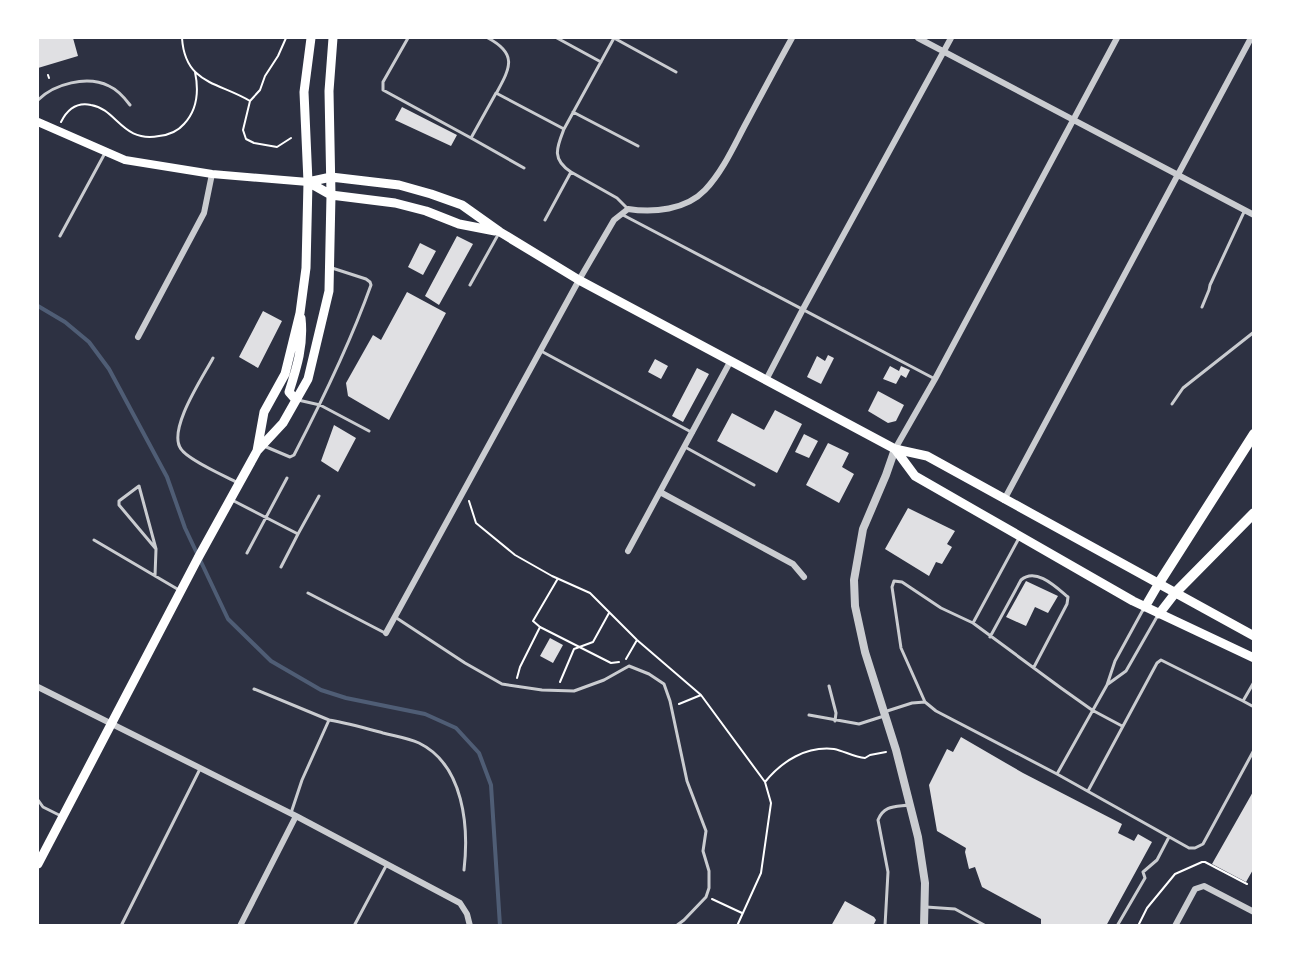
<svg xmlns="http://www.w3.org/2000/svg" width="1291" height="963" viewBox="0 0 1291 963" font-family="'Noto Sans',sans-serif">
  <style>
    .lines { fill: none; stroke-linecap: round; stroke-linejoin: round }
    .stream { stroke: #4f5d75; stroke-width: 4 }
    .building { fill: #e0e0e3 }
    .path { stroke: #fff; stroke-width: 2 }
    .service { stroke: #caccd0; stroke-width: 3 }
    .minor { stroke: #caccd0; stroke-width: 6 }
    .tertiary { stroke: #caccd0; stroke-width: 8 }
    .secondary { stroke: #fff; stroke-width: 8 }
    .primary { stroke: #fff; stroke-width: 9 }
    .motorway { stroke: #fff; stroke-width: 10 }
  </style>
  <rect width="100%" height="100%" fill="#2d3142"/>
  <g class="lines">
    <!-- stream -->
    <path class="stream" d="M38,306L65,322L89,342L109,369L167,477L185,528L228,619L271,661L321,690L346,698L425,714L456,728L479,753L491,785L500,926"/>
  </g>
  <!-- building -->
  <path class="building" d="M38,38H73L78,56L38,68Z
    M402,107L457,135L451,146L395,120Z
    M457,236L473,244L439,305L425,296Z
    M420,243L436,251L423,275L408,267Z
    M407,292L446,313L389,420L348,396L346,383L373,335L381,340Z
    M263,311L282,321L258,368L239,357Z
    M828,355L834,358L821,384L807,377L817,356L825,361Z
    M655,359L668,366L661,379L648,372Z
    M890,366L899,371L901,366L910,370L906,378L901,375L896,384L883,379Z
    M697,368L709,374L683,422L672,416Z
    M878,391L904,405L896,421L888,423L868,411Z
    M775,410L802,424L777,473L717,441L732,413L764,430Z
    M334,425L356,438L338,472L321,461Z
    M804,434L818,441L809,458L795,452Z
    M828,443L849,453L842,467L854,474L839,503L806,485Z
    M908,508L955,531L947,544L952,547L942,564L936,562L929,576L885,549Z
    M1026,581L1058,596L1048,613L1035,607L1026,626L1006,617Z
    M550,638L563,645L553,663L540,656Z
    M961,737L1023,773L1122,824L1118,833L1134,841L1138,834L1152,842L1106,926H1041V919L982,887L975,867L969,869L965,852L966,848L937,831L929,785L947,749L953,752Z
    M1254,790V868L1246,882L1212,864Z
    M845,901L874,917L876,920L873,926H831Z"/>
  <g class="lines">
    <!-- path -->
    <path class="path" d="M182,38C185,84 218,82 250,101L260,90L265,76L278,56L286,38
      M48,75L49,78
      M250,101L243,130L246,139L254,143L277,147L291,138
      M61,122C67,110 77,102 91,105C117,109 122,143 159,136C168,135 178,131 184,124C198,109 199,91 195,72
      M469,501L476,523L515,555L552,576L590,593L637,640L701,695L765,782L771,803L761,873L737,926
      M557,580L533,621L540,627L611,663L619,662
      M626,659L637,640
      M517,678L520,667L540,627
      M560,682L574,649L593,642L609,613
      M679,704L701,695
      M765,782C782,761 806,746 834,749C844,751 854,757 865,758L870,755L886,752
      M712,899L742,913
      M1138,926L1147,908L1175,874L1202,862H1205L1247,884"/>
    <!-- service -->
    <path class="service" d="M408,38L383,82V90L471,138
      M488,38C518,54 510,68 497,92
      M557,38L601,62
      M614,38L676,72
      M38,100C54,84 87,75 109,86C118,90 124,97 130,105
      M573,112L638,146
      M564,129L614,38
      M524,168L471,138L496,93L564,129C557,147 551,159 571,172
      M623,215L935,379
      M545,220L571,172L617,198L628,209
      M60,236L105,153
      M470,285L499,233
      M1202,307L1209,290L1210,285L1244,212
      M541,351L693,433
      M213,358C203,377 167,430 181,449C188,460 225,476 238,483
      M298,400L320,405L369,431
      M1172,404L1183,388L1254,332
      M264,446L290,457L294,455C323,399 350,344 371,285L370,282L366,279L332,268
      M685,447L754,485
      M232,500L298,534L281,567
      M298,534L319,496
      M94,540L179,590
      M247,553L287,478
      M155,576L156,549L119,505V501L139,486L156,549
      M308,593L385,633
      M395,617L465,663L502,684L542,690L574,691L604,680L629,666L649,674L664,684L670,701L687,781L706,831L703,851L709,871V888L706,897L684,920L676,926
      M973,623L1061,688L1092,710L1122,726
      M990,637L1021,580C1036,567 1056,587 1068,597L1067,604L1034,667
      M1254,682L1243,701L1254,707
      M1108,684L1126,671L1158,615
      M829,686L836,713L835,721
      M254,689L329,720L302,780L291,813
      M925,702L901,648L892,587L894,581L902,582L941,608L973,623L1019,538
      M884,712L912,703L925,702L936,711L1057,774L1189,848H1195L1203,844L1254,750
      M809,715L859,724L884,716
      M329,720C348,723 365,728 383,733C395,736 408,738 419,743C464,765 469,827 464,870
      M1057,774L1107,685L1115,661L1144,608
      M1088,791L1157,663L1161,660L1243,701
      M38,800L43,807L61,816
      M926,907L955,909L986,926
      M121,926L200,769
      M354,926L387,864
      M885,926L888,872L878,820C884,805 895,807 909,805
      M1117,926L1145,878L1143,872L1157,860L1169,837"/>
    <!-- minor -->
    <path class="minor" d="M918,38L1254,215
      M138,337L204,213L212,174
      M766,380L803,309L951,38
      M895,449L935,379L1117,38
      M660,492L793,564L804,577
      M1004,500L1251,38
      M628,551L730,362
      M386,633L579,280L614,220L628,209C653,213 686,210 705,190C722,172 733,148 744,127C760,97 776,67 792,38
      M38,687L296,816L460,903L467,914L470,926
      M240,926L296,816
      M1175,926L1195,889L1204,886L1254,912"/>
    <!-- tertiary -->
    <path class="tertiary" d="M895,449L886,475L863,529L854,580L855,606L865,652L896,750L918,837L925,883L924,926"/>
    <!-- secondary -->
    <path class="secondary" d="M38,122L125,160L212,174L308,182"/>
    <!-- primary -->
    <path class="primary" d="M308,182L331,177L399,185L431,194L462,205L500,232L579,280L895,449L927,456L1254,636
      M308,182L331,195L395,203L426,211L459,224L495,231
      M296,400L289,392C297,367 304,345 301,318
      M895,449L915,476L1133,601L1254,658
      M257,451L264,412L285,374L300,313L306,268L308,182L304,92L311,38
      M1145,607L1159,583
      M1159,614L1176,592
      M38,864L198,558L257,451L283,423L308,379L329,291L331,195L329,91L333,38"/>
    <!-- motorway -->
    <path class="motorway" d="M1159,583L1254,434
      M1176,592L1254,513"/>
  </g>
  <!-- border -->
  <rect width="1291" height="963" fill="none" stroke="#ffffff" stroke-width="78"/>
</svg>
